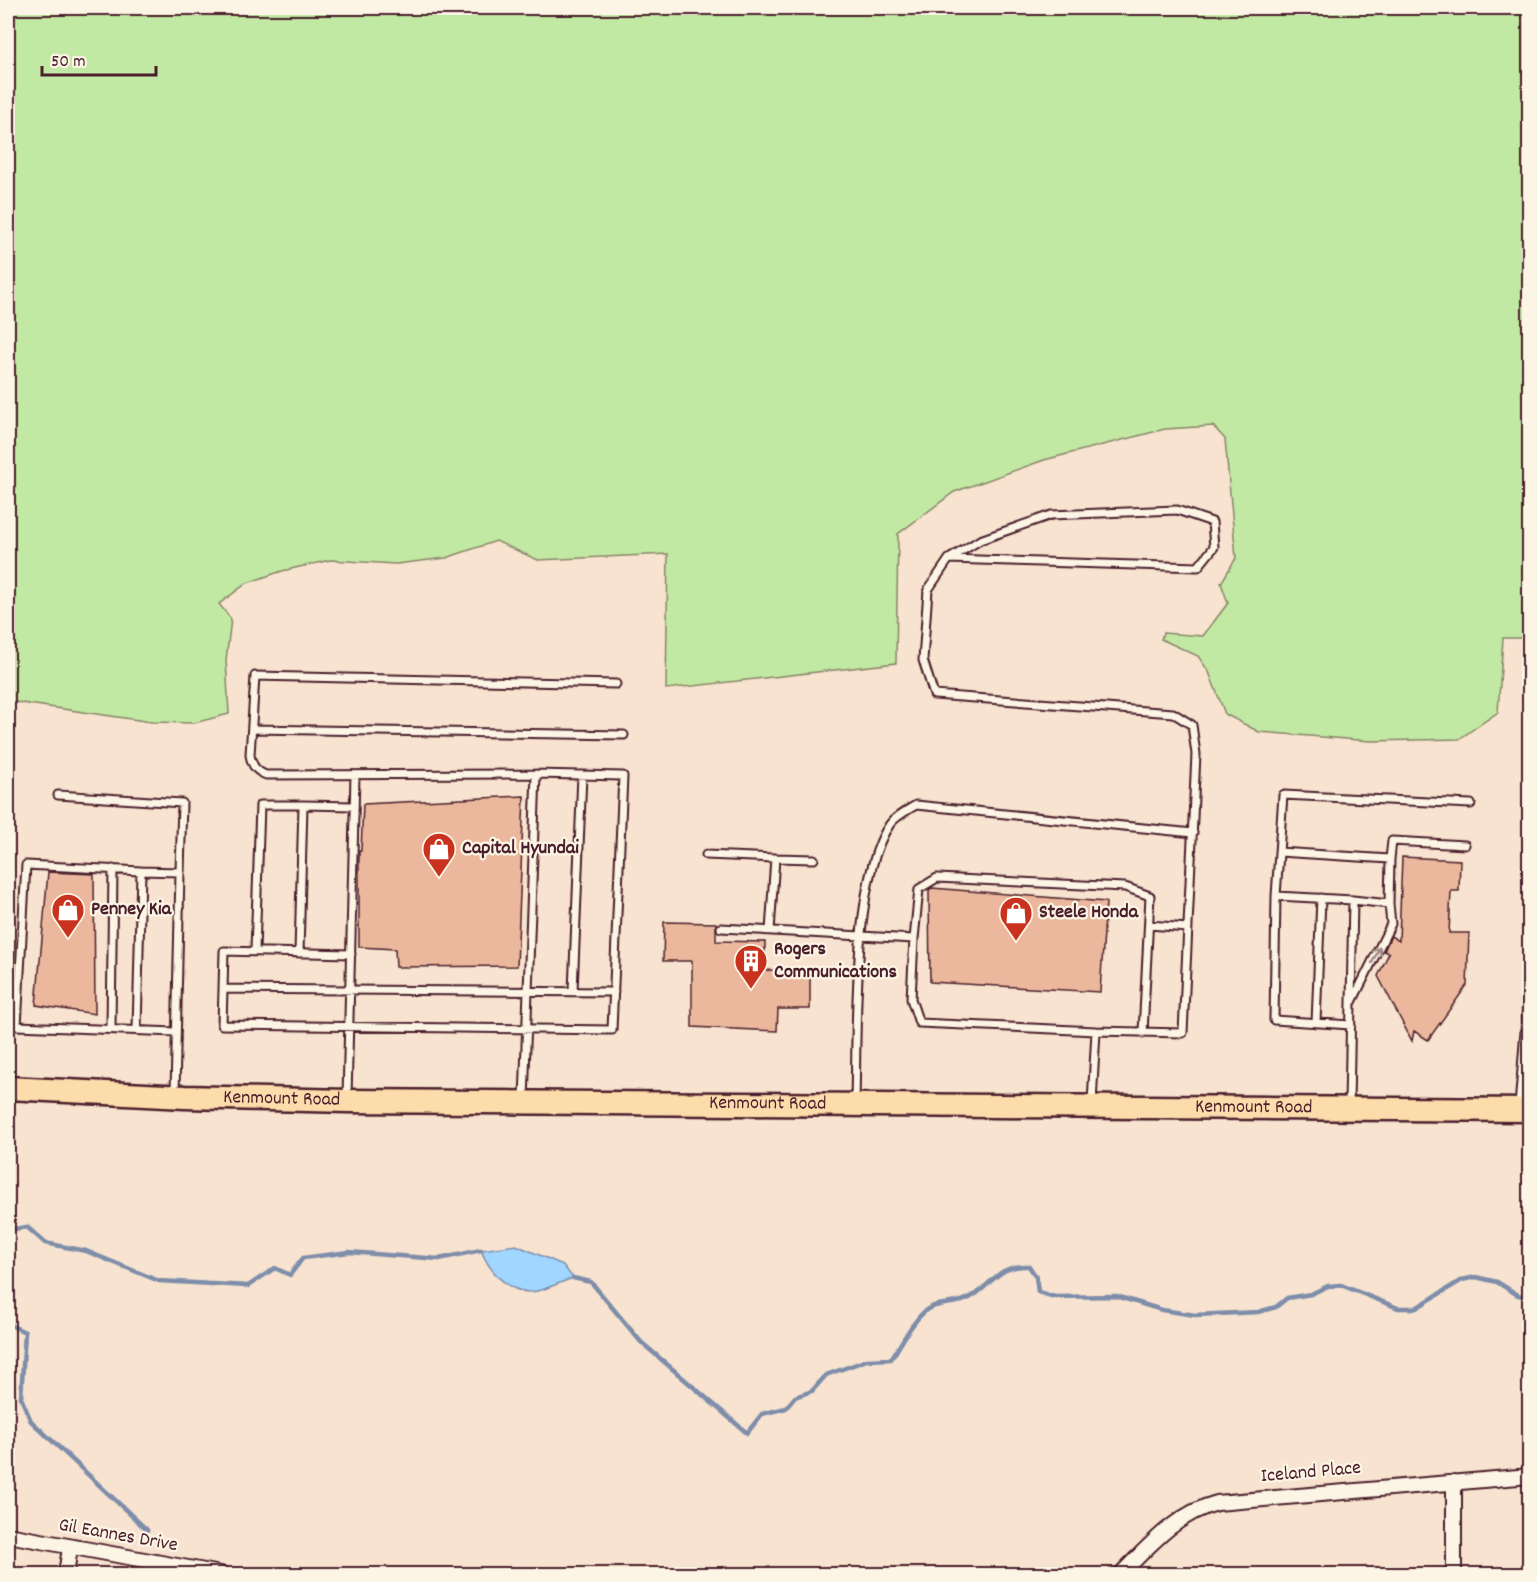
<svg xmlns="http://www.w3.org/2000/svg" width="1537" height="1582" viewBox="0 0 1537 1582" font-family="Dekko,sans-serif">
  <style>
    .green { fill: #c2e9a3; stroke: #868467; stroke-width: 1.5 }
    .water { fill: #a0d6ff; stroke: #7e8daa; stroke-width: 1.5 }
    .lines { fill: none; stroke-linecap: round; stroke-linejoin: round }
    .stream { stroke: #7e8daa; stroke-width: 4.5 }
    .building { fill: #ebb89d; stroke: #4a1f2b; stroke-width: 1.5 }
    .service-casing { stroke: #4a1f2b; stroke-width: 11 }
    .minor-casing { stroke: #4a1f2b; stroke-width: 18 }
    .primary-casing { stroke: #4a1f2b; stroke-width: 27 }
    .service { stroke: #fcf5e5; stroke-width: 7 }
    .minor { stroke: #fcf5e5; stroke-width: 14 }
    .primary { stroke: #fddcac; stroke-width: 22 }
    .oneway { stroke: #a38a88 }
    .labels { text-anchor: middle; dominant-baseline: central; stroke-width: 4.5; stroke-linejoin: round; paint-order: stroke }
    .poi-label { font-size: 20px; font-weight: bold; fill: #4a1f2b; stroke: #fcf5e5; text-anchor: start }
    .street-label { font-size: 20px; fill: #4a1f2b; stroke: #fcf5e5 }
  </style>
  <rect width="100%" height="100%" fill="#f7e3cf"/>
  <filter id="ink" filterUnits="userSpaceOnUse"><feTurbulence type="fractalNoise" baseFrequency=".0167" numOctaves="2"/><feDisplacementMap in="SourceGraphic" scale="12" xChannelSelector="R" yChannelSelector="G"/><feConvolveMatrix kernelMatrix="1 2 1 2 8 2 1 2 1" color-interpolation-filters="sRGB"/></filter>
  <g filter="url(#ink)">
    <!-- green -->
    <path class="green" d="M8,8H1529L1530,638H1503L1498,712L1459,739L1371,741L1259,732L1225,714L1209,672L1198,656L1161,639L1163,633L1203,636L1228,603L1221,583L1236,558L1225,439L1213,426L1165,429L1044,460L954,492L898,534L896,663L666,689L668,554L538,560L496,541L446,558L396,564L330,560L282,571L247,583L219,604L231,619L226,660L229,714L194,723L152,722L8,701Z"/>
    <!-- water -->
    <path class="water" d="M516,1245L563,1265L573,1278C561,1282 549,1288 537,1291C511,1297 489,1271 481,1250Z"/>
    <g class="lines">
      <!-- stream -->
      <path class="stream" d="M8,1230L27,1227L45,1243L86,1251L159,1281L248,1286L275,1268L290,1275L303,1258L349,1252L439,1259L481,1250
        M573,1278L591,1282L641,1342L747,1433L762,1414L786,1408L795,1397L812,1391L826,1375L867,1360L891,1359C902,1343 911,1323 926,1310C935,1303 951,1304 962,1301C991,1291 994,1264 1029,1266L1036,1277L1038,1292L1055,1297L1116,1296L1162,1310L1195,1315L1258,1312L1276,1307L1287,1298L1311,1294L1328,1286L1341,1285L1398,1308H1416L1462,1280L1476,1277L1497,1282L1518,1295L1530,1297
        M8,1324L25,1332L21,1398L31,1421L147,1530"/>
    </g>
    <!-- building -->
    <path class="building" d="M524,796L517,966L396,967L395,949L359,947V851H361L363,804Z
      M1402,857L1460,860L1459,891H1451L1449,933H1469L1467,985L1428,1040L1414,1031L1412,1041L1378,976L1389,953L1384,951L1391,936L1399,941Z
      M48,872L94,874L95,1014L36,1005Z
      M932,888L1106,902L1100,992L930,982L929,890Z
      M664,922L716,923V941L765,942V970L810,971V1009H778L777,1031L692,1027V961H663Z"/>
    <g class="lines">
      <!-- service casing -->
      <g class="service-casing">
        <path id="service" d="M949,559L980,540L1051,515L1177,510L1212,522L1214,547L1198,567L949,559L928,590L923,660L934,695L1173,713L1192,725L1196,754L1183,1033L1096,1031L1092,1103
          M252,729L624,735
          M58,795L182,803L180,872
          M1279,852L1390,859L1389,904L1353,900
          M706,855L775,858
          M1390,859L1392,841L1465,845
          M141,871L26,865L17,1026L176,1032
          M1276,896L1283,795L1471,804
          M1149,925L1188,928
          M721,928L914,939L919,889L937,878L1125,887L1150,896L1143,1033
          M770,931L775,858L814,859
          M914,939L911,999L919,1023L1096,1031
          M255,951L260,805H303
          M299,953L303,805L354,806
          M223,989L224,951L351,954
          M573,991L582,775
          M614,992L223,989L222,1025L612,1030L623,776L536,774L266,775C256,771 252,766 250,755L255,676L616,684
          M1352,1002L1391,924L1389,904
          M1316,1023L1321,898
          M111,1029L113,869
          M137,1030L141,871L180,872L175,1094
          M347,1098L355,775
          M524,1100L536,774
          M855,1103C857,1034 852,878 890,824C896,816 908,810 916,805L1193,833
          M1349,1105L1353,900L1276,896L1274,1020L1351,1025
          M1519,1107L1529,980L1530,905"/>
      </g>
      <!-- minor casing -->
      <g class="minor-casing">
        <path id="minor" d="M1454,1482V1574
          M8,1535L221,1574
          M66,1574L70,1548
          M1121,1574C1149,1546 1177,1513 1217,1503L1530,1476"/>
      </g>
      <!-- primary casing -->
      <g class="primary-casing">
        <g id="primary">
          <path id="s1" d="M8,1088L185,1097L347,1101L1530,1110"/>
        </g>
      </g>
      <!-- service -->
      <use href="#service" class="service"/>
      <!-- minor -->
      <use href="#minor" class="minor"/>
      <!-- primary -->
      <use href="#primary" class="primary"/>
    </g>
    <!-- one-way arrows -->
    <defs><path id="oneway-shaft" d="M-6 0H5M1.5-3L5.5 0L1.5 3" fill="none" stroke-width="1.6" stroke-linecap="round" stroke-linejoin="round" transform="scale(1.5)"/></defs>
    <use class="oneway" href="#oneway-shaft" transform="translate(1376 955) rotate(-63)"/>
  </g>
  <!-- icons -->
  <defs>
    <g id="shop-pin" transform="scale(1.725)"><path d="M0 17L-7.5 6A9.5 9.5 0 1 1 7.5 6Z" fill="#c8321e" stroke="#fcf5e5"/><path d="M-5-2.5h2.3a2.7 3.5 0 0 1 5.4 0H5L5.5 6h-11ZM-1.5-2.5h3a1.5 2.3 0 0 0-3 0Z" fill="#fff"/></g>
    <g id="building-pin" transform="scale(1.725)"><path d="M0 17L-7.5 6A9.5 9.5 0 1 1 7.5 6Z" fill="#c8321e" stroke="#fcf5e5"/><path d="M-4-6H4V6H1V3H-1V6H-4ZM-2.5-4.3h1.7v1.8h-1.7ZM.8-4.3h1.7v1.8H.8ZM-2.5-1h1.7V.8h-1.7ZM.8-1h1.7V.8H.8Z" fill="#fff"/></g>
  </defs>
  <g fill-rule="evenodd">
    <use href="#shop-pin" x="439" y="849"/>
    <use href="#shop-pin" x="68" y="910"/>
    <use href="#shop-pin" x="1016" y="913"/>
    <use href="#building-pin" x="751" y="961"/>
  </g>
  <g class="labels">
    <!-- poi labels -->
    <g class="poi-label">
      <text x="462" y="849">Capital Hyundai</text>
      <text x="91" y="910">Penney Kia</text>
      <text x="1039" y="913">Steele Honda</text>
      <text x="774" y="950">Rogers<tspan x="774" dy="23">Communications</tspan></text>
    </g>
    <!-- street labels -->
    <g class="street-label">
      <text stroke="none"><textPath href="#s1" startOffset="274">Kenmount Road</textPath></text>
      <text stroke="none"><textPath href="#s1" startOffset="760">Kenmount Road</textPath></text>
      <text stroke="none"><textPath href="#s1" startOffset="1246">Kenmount Road</textPath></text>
      <text transform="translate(1311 1473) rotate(-5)">Iceland Place</text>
      <text transform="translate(118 1536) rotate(10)">Gil Eannes Drive</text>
    </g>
  </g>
  <!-- margin -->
  <rect width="1537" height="1582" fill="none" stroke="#fcf5e5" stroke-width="30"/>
  <rect x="15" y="15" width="1507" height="1552" fill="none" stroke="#4a1f2b" stroke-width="2" filter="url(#ink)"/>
  <!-- scale -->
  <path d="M42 66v9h114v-9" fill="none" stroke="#4a1f2b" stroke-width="3"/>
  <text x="51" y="66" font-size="18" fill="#4a1f2b" stroke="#fcf5e5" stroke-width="4.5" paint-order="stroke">50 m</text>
</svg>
